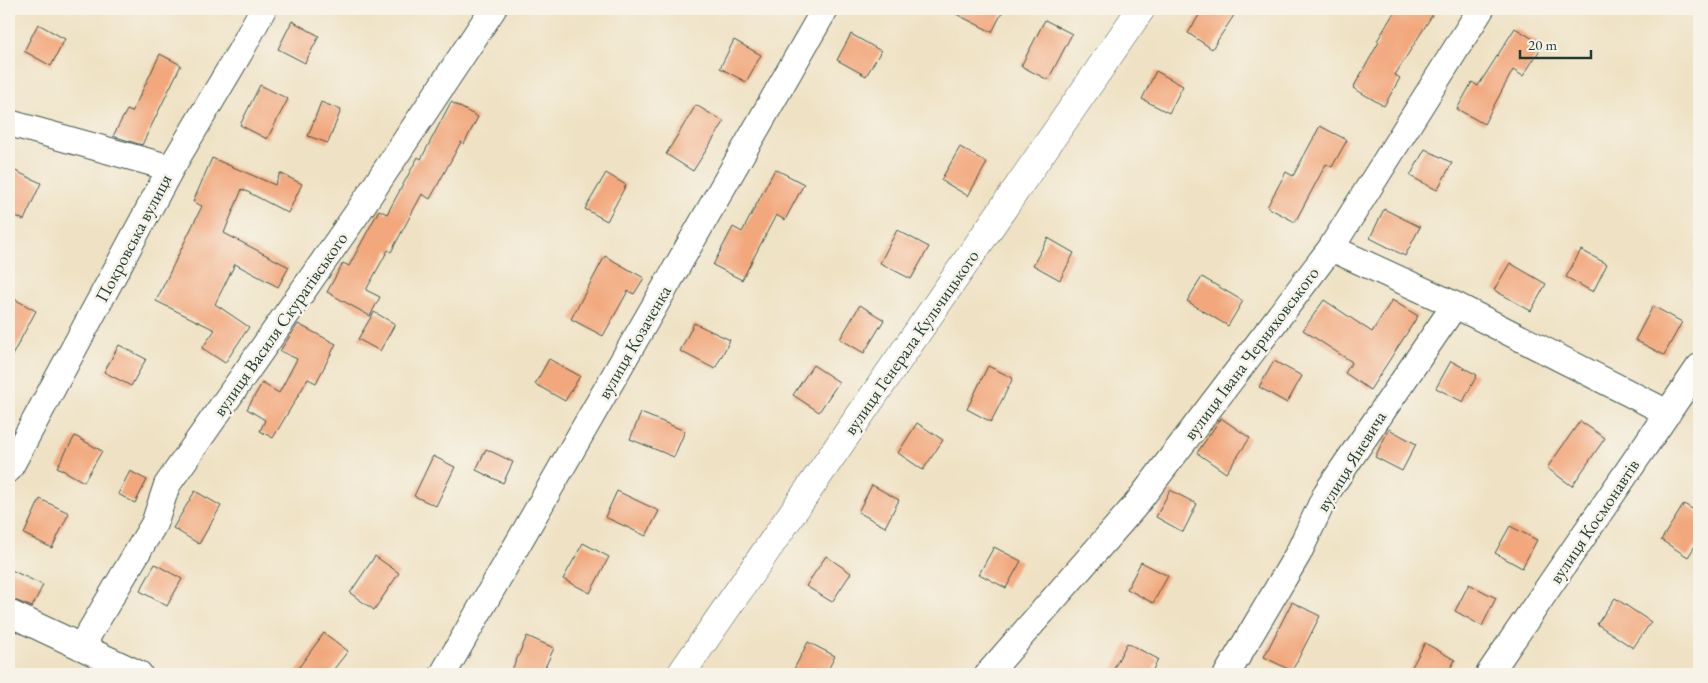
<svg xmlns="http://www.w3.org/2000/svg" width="1708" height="683" viewBox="0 0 1708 683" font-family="'EB Garamond',serif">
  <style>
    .building { fill: #f2a77c }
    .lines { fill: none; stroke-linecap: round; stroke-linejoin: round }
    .street-casing { stroke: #3e564a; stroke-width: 28 }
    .secondary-casing { stroke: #3e564a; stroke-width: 29 }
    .street { stroke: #fff; stroke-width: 26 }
    .secondary { stroke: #fff; stroke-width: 28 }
    .labels { text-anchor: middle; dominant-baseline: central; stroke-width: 5; stroke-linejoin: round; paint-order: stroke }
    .street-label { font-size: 18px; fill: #1f3d34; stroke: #f7f3e8 }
  </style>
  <rect width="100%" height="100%" fill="#f7f3e8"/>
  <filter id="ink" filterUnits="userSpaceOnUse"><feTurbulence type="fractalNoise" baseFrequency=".02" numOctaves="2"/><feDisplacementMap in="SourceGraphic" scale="10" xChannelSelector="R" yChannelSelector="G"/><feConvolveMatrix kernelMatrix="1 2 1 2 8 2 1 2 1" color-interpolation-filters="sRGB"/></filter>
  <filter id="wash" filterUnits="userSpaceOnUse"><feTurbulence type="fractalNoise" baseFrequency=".0096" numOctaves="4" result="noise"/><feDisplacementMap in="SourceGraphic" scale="20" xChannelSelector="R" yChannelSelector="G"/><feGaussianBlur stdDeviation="1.12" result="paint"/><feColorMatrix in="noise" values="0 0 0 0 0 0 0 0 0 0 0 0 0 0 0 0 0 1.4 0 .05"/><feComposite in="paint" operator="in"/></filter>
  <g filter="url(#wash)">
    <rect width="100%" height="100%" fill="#efe2c4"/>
    <g id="blocks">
      <!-- building -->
      <path class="building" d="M946,9H1004L992,32Z
        M1203,9H1238L1212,49L1188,33Z
        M1396,9H1436L1395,75L1400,78L1384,106L1353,88L1379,42L1377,41Z
        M1045,20L1072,34L1048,80L1021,66Z
        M292,21L319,36L305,63L278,49Z
        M38,24L65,39L51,66L24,51Z
        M1515,28L1543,45L1523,76L1513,70L1484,124L1457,109L1472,82L1478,86Z
        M851,34L881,51L866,76L837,60Z
        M734,40L761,55L746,82L720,68Z
        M160,54L181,65L142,145L113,136L127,110L132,112Z
        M1156,71L1183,86L1169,113L1142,99Z
        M260,85L288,99L267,139L240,125Z
        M321,102L341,110L328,143L308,136Z
        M451,102L478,117L464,144L461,142L430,199L422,194L391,252L388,250L366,290L380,297L370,316L327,292L343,263L349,266L379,210L387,214L418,157L421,159Z
        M696,105L724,122L693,171L666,154Z
        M1320,126L1347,140L1332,167L1326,164L1295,222L1267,207L1286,172L1293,176Z
        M960,147L987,163L968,196L941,180Z
        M1425,149L1452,163L1437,190L1410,176Z
        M212,158L275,185L280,173L302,184L288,213L242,189L224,233L289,267L278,287L235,264L215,304L249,327L225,363L202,348L215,330L156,301L202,206L193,202Z
        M9,168L41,183L24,220L9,213Z
        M775,169L804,184L785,220L776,215L742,280L713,265L733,227L742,232Z
        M606,173L626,185L607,221L585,209Z
        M1384,209L1420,227L1405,256L1370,238Z
        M897,230L929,247L911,279L880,263Z
        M1048,238L1074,253L1060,280L1033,265Z
        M1581,250L1607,264L1593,292L1566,277Z
        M605,256L644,278L634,294L628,291L603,336L571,319Z
        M1510,263L1546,284L1531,311L1494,290Z
        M1202,277L1243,301L1228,326L1187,301Z
        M9,296L36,311L9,361Z
        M1324,300L1372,332L1392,300L1418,316L1370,390L1345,373L1352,362L1303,330Z
        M860,305L884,320L864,353L840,339Z
        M1653,306L1682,322L1664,355L1635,340Z
        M374,312L395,324L380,351L358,339Z
        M694,323L730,340L715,369L680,351Z
        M298,324L336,344L316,383L308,379L273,438L260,431L265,420L247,409L262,383L279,393L297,359L280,351Z
        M119,345L146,359L131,386L104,372Z
        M549,359L580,376L565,401L535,384Z
        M1274,361L1302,376L1287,403L1259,387Z
        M1451,361L1477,375L1463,402L1436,388Z
        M813,365L839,382L819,412L793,395Z
        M988,366L1013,378L991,422L967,409Z
        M641,413L685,431L674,457L630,439Z
        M1221,418L1250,438L1226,473L1197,453Z
        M1580,421L1605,438L1572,486L1547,468Z
        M917,423L943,440L923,470L898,453Z
        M1389,429L1416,444L1402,471L1375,457Z
        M75,436L102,451L84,482L57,467Z
        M486,449L513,462L503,483L476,470Z
        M433,456L455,467L436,506L414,496Z
        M130,471L147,480L135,503L118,494Z
        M872,485L899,500L885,527L858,512Z
        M1170,490L1197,504L1183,532L1156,517Z
        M195,491L221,506L199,544L173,528Z
        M617,491L659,511L646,536L605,517Z
        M40,499L69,513L52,548L24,534Z
        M1684,504L1699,513V540L1688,557L1661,540Z
        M1510,526L1537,540L1522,568L1495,553Z
        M583,543L609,557L590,593L563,579Z
        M994,547L1021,561L1006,588L979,574Z
        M375,556L399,573L374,610L350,593Z
        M826,556L851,573L832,602L806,586Z
        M1141,562L1168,576L1153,603L1127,589Z
        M155,564L182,579L167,606L140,591Z
        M9,569L43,585L32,607L9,598Z
        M1469,584L1496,598L1482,626L1455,611Z
        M1615,598L1651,622L1633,648L1597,624Z
        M1292,602L1320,616L1292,671L1264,657Z
        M324,633L348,651L330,674H294Z
        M527,636L554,648L542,674H510Z
        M808,642L835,656L826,674H804L794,669Z
        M1127,643L1158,659L1151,674H1111Z
        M1425,643L1455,660L1447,674H1408Z"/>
    </g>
  </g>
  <g filter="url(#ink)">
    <use href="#blocks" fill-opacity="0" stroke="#3e564a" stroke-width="1"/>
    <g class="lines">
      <!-- street casing -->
      <g class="street-casing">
        <path id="street" d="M9,123L171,168
          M1331,248L1455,305L1668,413
          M9,469L171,168L240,52L263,9
          M9,613L139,674
          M81,647L154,524L167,485L358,212L493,9
          M443,674L825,9
          M988,674L1134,507L1331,248L1481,9
          M1227,674L1298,554L1327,492L1455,305
          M1489,674L1699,367"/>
      </g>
      <!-- secondary casing -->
      <g class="secondary-casing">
        <path id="secondary" d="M681,674L1141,9"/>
      </g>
      <!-- street -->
      <use href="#street" class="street"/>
      <!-- secondary -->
      <use href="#secondary" class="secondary"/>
    </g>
  </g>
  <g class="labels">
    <!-- street labels -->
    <g class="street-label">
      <text transform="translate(133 238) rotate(-62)">Покровська вулиця</text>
      <text transform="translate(280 324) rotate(-55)">вулиця Василя Скуратівського</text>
      <text transform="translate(634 342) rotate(-60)">вулиця Козаченка</text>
      <text transform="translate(911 342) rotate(-55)">вулиця Генерала Кульчицького</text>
      <text transform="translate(1251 353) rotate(-53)">вулиця Івана Черняховського</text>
      <text transform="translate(1351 461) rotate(-58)">вулиця Яневича</text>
      <text transform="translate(1594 521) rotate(-56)">вулиця Космонавтів</text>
    </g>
  </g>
  <!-- margin -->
  <rect width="1708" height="683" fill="none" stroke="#f7f3e8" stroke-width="30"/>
  <!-- scale -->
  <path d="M1520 50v8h71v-8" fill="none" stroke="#1f3d34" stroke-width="2.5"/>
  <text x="1528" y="50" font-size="15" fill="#1f3d34" stroke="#f7f3e8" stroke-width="4" paint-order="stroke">20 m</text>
</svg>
